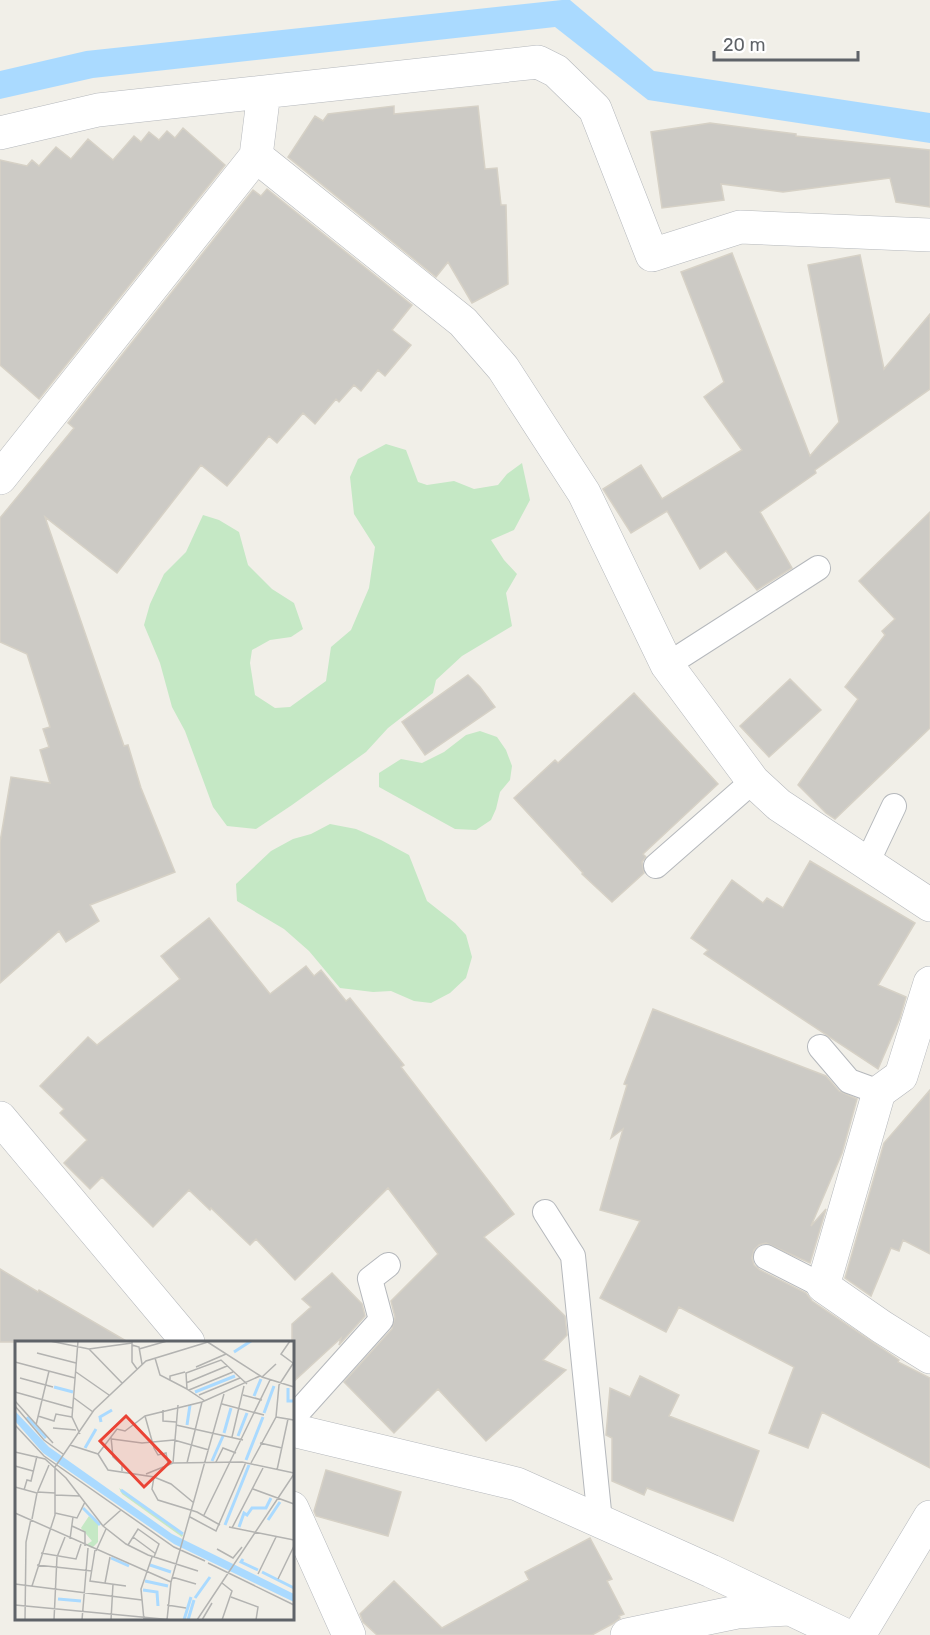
<svg xmlns="http://www.w3.org/2000/svg" width="930" height="1635" viewBox="0 0 930 1635" font-family="Rubik,sans-serif">
  <style>
    .green { fill: #c5e8c5 }
    .water { fill: #aadaff }
    .building { fill: #cccac5; stroke: #d6d1c6; stroke-width: 1.5 }
    .lines { fill: none; stroke-linecap: round; stroke-linejoin: round }
    .service-casing { stroke: #b5b8bc; stroke-width: 26 }
    .minor-casing { stroke: #b5b8bc; stroke-width: 34 }
    .service { stroke: #fff; stroke-width: 24 }
    .minor { stroke: #fff; stroke-width: 33 }
    .inset-river { fill: none; stroke: #aadaff; stroke-width: 3 }
    .inset-road { fill: none; stroke: #b3b3b1; stroke-width: 1.5 }
    .view { fill: #ea4335; fill-opacity: 0.15; stroke: #ea4335; stroke-width: 3 }
    .inset-edge { fill: none; stroke: #5f6368; stroke-width: 3 }
  </style>
  <rect width="100%" height="100%" fill="#f1efe8"/>
  <!-- green -->
  <path class="green" d="M386,444L406,450L418,482L427,485L454,481L474,489L498,485L507,474L522,463L530,500L514,530L491,540L504,560L517,574L506,593L512,626L462,656L436,680L433,693L388,728L366,752L292,805L256,829L227,826L213,807L185,731L172,707L160,663L144,625L150,604L164,574L186,552L203,515L219,520L239,532L248,565L272,589L294,603L303,629L291,637L270,640L252,650L250,663L255,695L275,708L290,707L326,681L331,647L351,630L369,588L375,547L354,514L350,477L358,459Z
    M480,731L497,737L506,750L512,766L510,780L500,792L496,809L491,820L476,830L455,829L379,787V773L401,759L422,763L444,752L466,735Z
    M330,824L356,829L381,840L409,855L427,901L455,923L466,935L472,957L466,978L450,993L431,1003L414,1001L391,991L373,992L340,988L309,951L284,929L237,901L236,884L271,851L293,839L311,834Z"/>
  <!-- water -->
  <path class="water" d="M562,0H570L654,71L930,113V143L648,100L555,27L93,78L0,99V71L86,51Z"/>
  <!-- building -->
  <path class="building" d="M394,106V114L478,106L485,169L497,168L501,205H506L508,284L472,303L448,262L436,277L288,157L315,116L323,121L328,114Z
    M710,123L796,134V136L930,150V207L896,202L890,178L783,192L721,184L724,200L662,208L651,132Z
    M183,128L225,165L39,399L0,365V160L27,166L32,160L39,166L56,147L71,159L88,139L113,160L134,136L141,142L149,132L159,140L167,131L175,138Z
    M267,189L412,305L392,330L411,345L385,376L378,370L361,391L354,385L339,402L336,399L315,424L303,413L277,443L269,436L227,486L201,465L117,573L45,517L124,746L128,745L141,788L175,872L90,905L99,921L66,942L59,931L0,983V842L11,777L50,783L40,750L49,747L43,729L50,727L27,654L0,642V518L74,428L68,423L253,190L261,196Z
    M732,253L810,456L839,422L808,265L860,255L884,369L930,314V389L815,470L816,473L760,512L792,568L757,590L726,551L700,569L667,511L631,533L603,489L641,465L662,499L742,450L704,397L724,382L681,272Z
    M930,512V728L835,819L826,813L798,785L858,699L845,687L885,635L882,631L895,619L859,581Z
    M468,675L480,687L495,707L425,755L402,722Z
    M790,679L821,710L769,757L740,726Z
    M634,693L718,784L643,854L646,857L642,862L644,873L612,902L582,874L583,873L514,798L555,760L558,763Z
    M810,861L915,923L878,985L906,997L900,1018L878,1069L704,954L708,950L691,938L732,880L763,903L767,898L783,908Z
    M209,918L270,994L306,966L314,976L321,970L346,1001L350,998L404,1065L401,1067L514,1214L484,1237L565,1316L567,1335L543,1360L566,1370L486,1441L438,1389L394,1433L344,1382L392,1329L395,1317L391,1301L438,1254L388,1188L295,1280L256,1239L250,1245L211,1208L210,1210L189,1190L153,1227L102,1177L90,1189L64,1163L87,1140L60,1113L64,1109L40,1086L88,1037L97,1045L180,979L161,956Z
    M653,1009L826,1076L839,1091L857,1099L842,1153L811,1226L826,1209L810,1263L766,1243L759,1245L754,1250L752,1258L754,1265L760,1270L806,1293L812,1301L899,1360L898,1362L930,1378V1468L822,1412L808,1448L769,1433L794,1367L679,1307L666,1332L600,1298L640,1221L600,1210L623,1129L611,1138L627,1085L624,1084Z
    M930,1090V1254L903,1240L899,1251L891,1248L871,1296L845,1278L884,1143Z
    M0,1269L38,1292L39,1290L128,1342H0Z
    M332,1273L362,1304L365,1316L339,1345L341,1338L292,1383V1324L311,1307L302,1299Z
    M640,1376L679,1395L669,1416L759,1451L733,1521L647,1488L644,1495L612,1481V1438L606,1435L610,1388L630,1397Z
    M326,1470L401,1492L388,1536L316,1516L314,1511Z
    M590,1538L612,1579L607,1581L624,1614L619,1616L620,1618L612,1624L592,1635H377L363,1622L360,1614L394,1581L442,1628L529,1580L525,1572Z"/>
  <g class="lines">
    <!-- service casing -->
    <g class="service-casing">
      <path id="service" d="M667,665L818,568
        M867,863L894,806
        M656,866L753,781
        M820,1047L849,1081L879,1092
        M545,1212L573,1256L600,1521
        M766,1257L823,1286
        M292,1419L381,1320L370,1279L388,1265"/>
    </g>
    <!-- minor casing -->
    <g class="minor-casing">
      <path id="minor" d="M0,133L98,110L538,62L556,71L595,109L652,255L740,227L930,235
        M256,156L463,322L503,368L584,493L667,665L753,781L779,805L930,905
        M0,478L256,156L264,92
        M930,983L901,1076L879,1092L823,1286L882,1327L930,1357
        M0,1118L188,1342
        M292,1430L517,1484L711,1571L845,1635
        M292,1508L349,1635
        M627,1635L737,1612L789,1609
        M859,1635L930,1517"/>
    </g>
    <!-- service -->
    <use href="#service" class="service"/>
    <!-- minor -->
    <use href="#minor" class="minor"/>
  </g>
  <!-- overview -->
  <g transform="translate(15 1341)">
    <rect width="279" height="279" fill="#f1efe8"/>
    <path d="M104,147L168,194L167,196L107,153ZM74,175L83,183V201L77,207L71,204L77,200L66,187Z" fill="#c5e8c5"/>
    <path d="M0,70L34,106L157,193L279,253V261L159,203L28,112L0,80Z" fill="#aadaff"/>
    <path class="inset-river" d="M219,11L236,0M39,46L58,51M273,47V60H278M180,51L220,35M239,55L246,38M249,72L259,45M12,76L31,97M86,81L85,76L97,69M172,84L175,64M209,92L216,67M223,95L232,72M70,107L81,88M231,119L248,76M197,120L208,95M106,149L168,193M68,167L85,184M253,179L265,161M210,184L234,124M224,186L229,172L232,174L237,167H251L256,157M96,217L114,225M228,218L226,221L243,229M135,224L156,231M247,231L279,247M130,240L153,245M128,249L142,251L143,265M180,257L195,236M43,258L66,260M169,279L176,256M173,279L179,259"/>
    <path class="inset-road" d="M35,0L74,8L117,2M63,0L57,76L65,93M191,0L247,36L279,46M275,0L266,13L278,22M117,1V21L122,28M117,4L124,6L127,23M74,8L107,42M124,8L152,0M22,12L61,22M140,17L145,34L172,48M0,21L60,37M181,26L211,13M61,31L94,54M247,36L261,23M5,37L38,46M155,39V35L170,31M171,42L212,25M174,49L218,31M0,51L57,67M184,54L225,37M228,54L247,59M59,57L78,71M0,60L38,102M190,60L172,48L171,32L206,19L232,43M207,63L249,74M0,65L29,99L48,113M148,69V80L161,81M23,75L39,80L41,73L57,76M130,75L139,107L143,114L151,112L153,123M261,76L279,79V75M0,84L29,115L159,206L190,220M21,84L34,30M161,84L228,99M38,87L61,89M96,96L98,116L107,124V130M217,96L229,45M97,98L127,102L159,99M159,99L194,109M245,102L267,107M55,104L83,113L93,129L139,136L137,148L143,159L182,171L205,184M0,111L30,118L51,137L88,185L111,203L133,214L183,230M83,113L102,88L110,90L130,75L187,61L245,35M201,121L208,107L221,112M158,122L163,64M172,122L187,61M236,122L261,76L264,44L279,21M0,125L18,130M262,129L273,78M131,133L158,122L227,121L279,132M139,136L156,143L179,162M0,146L22,152L17,178M238,148L279,163M9,149L12,139L16,140L22,115M23,150L34,124M22,151L40,152M40,154L65,155M0,172L156,241M40,172L62,177L70,161M189,174L255,39M175,176L201,190L231,121M57,185L70,191V205M88,185L106,169M214,186L279,199M217,187L248,127M118,196L141,213M55,198L58,176M113,204L123,188L144,203L139,216M202,208L218,217L227,206M80,209L75,240L111,245M81,210L91,188M26,212L61,218L66,203M193,222L279,264M22,224L77,230M243,233L261,196M157,236L181,243M263,238L279,205M90,242L95,216M0,243L127,259M17,245L40,174V126L79,69L131,20L193,1M216,256L243,266L241,279M0,264L158,279M152,264L171,267M10,279L11,201L16,178M39,279L42,216L50,196M67,279L73,207M96,279L98,243M129,279L126,248L137,216M152,279L156,241L209,53M182,279L279,133M187,279L197,262M207,279L217,250L207,242"/>
    <path class="view" d="M111,75L155,121L129,146L85,100Z"/>
    <rect width="279" height="279" class="inset-edge"/>
  </g>
  <!-- scale -->
  <path d="M714 51v9h144v-9" fill="none" stroke="#5f6368" stroke-width="3"/>
  <text x="723" y="51" font-size="18" fill="#5f6368" stroke="#ffffff" stroke-width="4.5" paint-order="stroke">20 m</text>
</svg>
